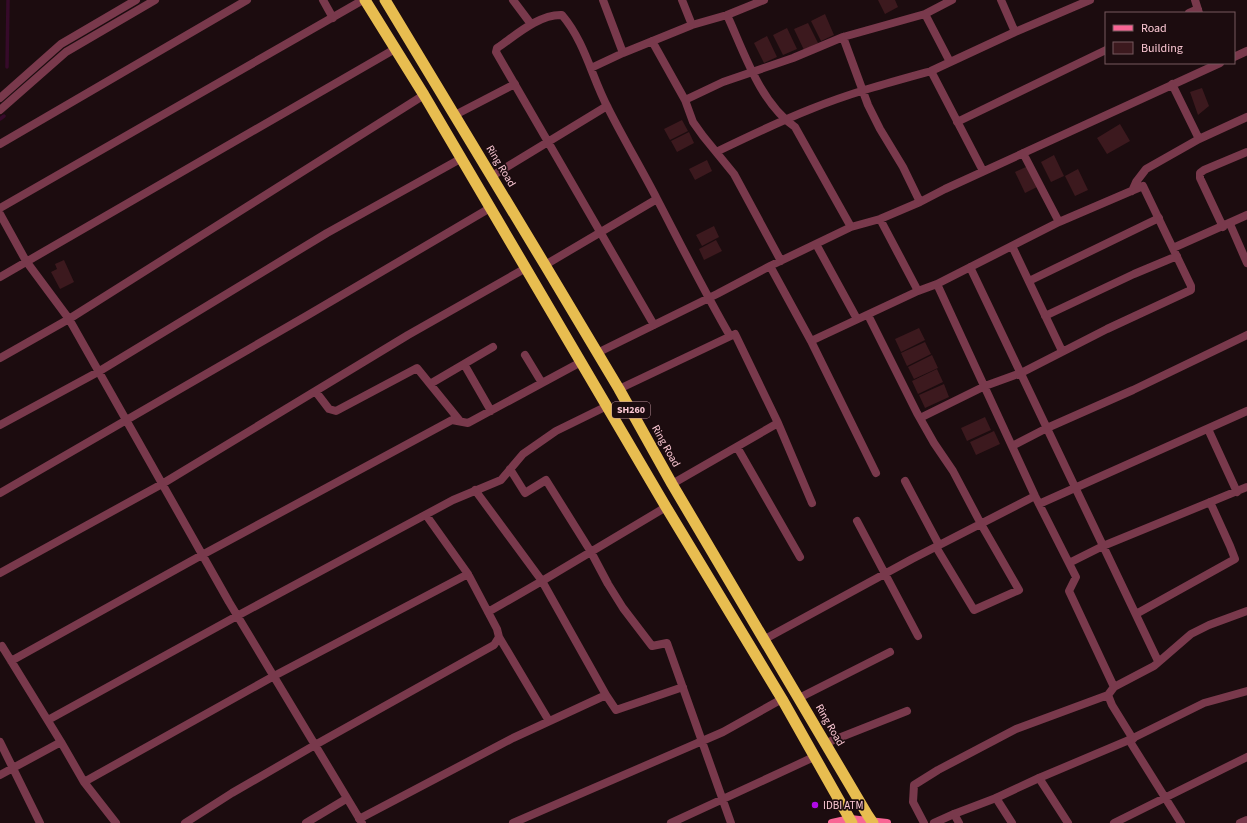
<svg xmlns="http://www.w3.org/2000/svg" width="1247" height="823" viewBox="0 0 1247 823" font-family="'Source Sans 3',sans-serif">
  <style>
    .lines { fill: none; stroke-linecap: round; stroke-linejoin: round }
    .stream { stroke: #360a2a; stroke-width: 3.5 }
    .building { fill: #3c191e }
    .minor { stroke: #79394c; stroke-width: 8 }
    .tertiary { stroke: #79394c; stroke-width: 8 }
    .secondary { stroke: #f86594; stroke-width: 8 }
    .trunk { stroke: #e8bd50; stroke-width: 11 }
    .poi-dot { fill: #b10ae7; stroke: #1c0c0f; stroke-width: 1.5 }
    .labels { text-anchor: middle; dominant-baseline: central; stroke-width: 3.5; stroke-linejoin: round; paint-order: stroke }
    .shield { fill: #1c0c0f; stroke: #ba909a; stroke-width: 1 }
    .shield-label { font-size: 10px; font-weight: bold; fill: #fdc9d5 }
    .street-label { font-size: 11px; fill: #fdc9d5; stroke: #1c0c0f }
    .poi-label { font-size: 11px; fill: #fdc9d5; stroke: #1c0c0f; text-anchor: start }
  </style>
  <rect width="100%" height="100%" fill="#1c0c0f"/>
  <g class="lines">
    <!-- stream -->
    <path class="stream" d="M7,67L8,0
      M0,119L4,116"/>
  </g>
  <!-- building -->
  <path class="building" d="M878,0H895L898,7L885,14Z
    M825,14L834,35L821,41L811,21Z
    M808,23L818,43L804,50L794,29Z
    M787,28L797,49L783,55L773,35Z
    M767,36L777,57L764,63L754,43Z
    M1202,88L1209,106L1198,115L1190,92Z
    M682,120L688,131L670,140L664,129Z
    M1120,124L1130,141L1107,154L1097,138Z
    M689,132L694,143L677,152L671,141Z
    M1054,155L1064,176L1051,182L1041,162Z
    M707,160L712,171L695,180L689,169Z
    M1028,166L1039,186L1025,193L1015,172Z
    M1078,169L1088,190L1075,196L1065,176Z
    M714,226L719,237L702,246L696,235Z
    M716,240L722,251L704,260L699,249Z
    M64,260L74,282L60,289L51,272L57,269L55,264Z
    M919,328L925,340L901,352L895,339Z
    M925,342L931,354L907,366L901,353Z
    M932,355L938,368L914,379L908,367Z
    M937,369L943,382L918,394L912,381Z
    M944,384L949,397L925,408L919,395Z
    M985,417L991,430L967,441L961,428Z
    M994,431L1000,444L976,455L970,442Z"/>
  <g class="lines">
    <!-- minor -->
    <path class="minor" d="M323,0L333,18
      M513,0L531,24
      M603,0L623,53
      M682,0L692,25
      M1001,0L1015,32
      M1195,0L1199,13
      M1189,13L1198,9
      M925,14L950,62
      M727,15C744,52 760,103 795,127L851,227
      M843,37L868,105L880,129L903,167L920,202
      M652,41L685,100L723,82L793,58L843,37L925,14L952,0
      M1234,57L1247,51
      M591,68L623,53L692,25L727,15L764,0
      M931,71L1015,32L1090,0
      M1172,84L1199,139L1247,117
      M685,100L693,122L703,136L734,174L781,261
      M455,115L515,84
      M957,122L1106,50
      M0,144L247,0
      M716,152C747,137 778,122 811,109C850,93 891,82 931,71L983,171
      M1023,153L1059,222
      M492,176L607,106
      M1132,191L1136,182L1146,169L1199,139
      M0,208L363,0
      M0,214L26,261L69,319L229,602L362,823
      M880,219L918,291
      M1230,224L1247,263
      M1223,227L1200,178V173L1204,170L1247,152
      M816,244L857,319
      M1012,246L1062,351
      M1173,248L1247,215
      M545,265L657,199
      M770,266L811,341L876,473
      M970,267L1158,661
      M0,277L395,49
      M1029,281L1159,218
      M937,284L1035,496L1076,577L1069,591L1114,687
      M868,315L917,413L934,443L953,471L981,524L1019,590L974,610L936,547
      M1045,316L1134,274L1177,256
      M654,325L496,52L497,48L500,46C517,34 540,14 562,15C585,42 592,78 608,108C623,138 641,168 657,199C681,245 704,291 730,336
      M811,341L918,291L937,284L1059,222L1143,186L1191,286V290L1107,329L1021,373L985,386L920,418
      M597,353L717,294L770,266L851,227L880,219L920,202L945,189L1220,63
      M525,355L542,383
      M0,358L69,319L424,95
      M464,364L491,411
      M430,384L493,347
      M619,389L735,334L778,423L672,484
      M316,392L329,409L336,411L417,368L460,421
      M778,423L812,503
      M0,425L98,372L327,233L462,158
      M1208,429L1237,492
      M1012,446L1047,428L1133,390L1247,335
      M737,447L800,557
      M510,469L525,493L546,480L591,552L608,584L623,608L652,646L667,643L731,823
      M905,481L939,545
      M475,490L542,581L666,507
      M0,493L308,315L490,208
      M1039,504L1247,411
      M426,515L468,574
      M857,521L918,636
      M1069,563L1103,546L1247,487
      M0,573L162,484L408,335L526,268
      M1136,614L1235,559L1230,546L1210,502
      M499,637L549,721
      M765,639L912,559L1035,496
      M0,647L2,646L61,742
      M11,661L202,555L452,420L468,423L581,362
      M606,695L616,710L683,687
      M799,698L890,652
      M48,720L237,616L453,500L501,480L523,454L556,431L607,406
      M1133,739L1112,705L1108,695L1114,687L1154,666L1191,634L1209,625L1247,611
      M1129,740L1181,823
      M0,742L40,823
      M826,743L907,711
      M0,775L61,742L84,782
      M1039,778L1068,823
      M996,798L1012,823
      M954,814L959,823
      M359,819L513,738L606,695L542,581L488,612
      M116,823L84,782L274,676L468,574L497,629L499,637L494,645L315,745L232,793L185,823
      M306,823L346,799
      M513,823L723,732L782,699
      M671,823L814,757
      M924,823L913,802L914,785L938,770L1016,729L1108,695
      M1114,823L1247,757
      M1240,823L1247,820"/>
    <!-- tertiary -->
    <path class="tertiary" d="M0,98L61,44L136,0
      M0,110L66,52L155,0
      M934,823L954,814L996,798L1039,778L1129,740L1204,703L1247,691"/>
    <!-- secondary -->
    <path class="secondary" d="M832,823L850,819L887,823"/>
    <!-- trunk -->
    <path class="trunk" d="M365,0L424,95L666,507L782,699L852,823
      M385,0L545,265L619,389L672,484L867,814L873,823"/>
  </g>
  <!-- markers -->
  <circle class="poi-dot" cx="815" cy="805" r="4"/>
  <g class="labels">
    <!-- shield labels -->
    <rect class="shield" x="612" y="402" width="38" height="16" rx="3"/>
    <g class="shield-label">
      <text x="631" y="410">SH260</text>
    </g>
    <!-- street labels -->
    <g class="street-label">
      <text transform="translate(501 166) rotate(59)">Ring Road</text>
      <text transform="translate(666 446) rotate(61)">Ring Road</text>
      <text transform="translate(830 725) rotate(60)">Ring Road</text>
    </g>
    <!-- poi labels -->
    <g class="poi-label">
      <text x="823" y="805">IDBI ATM</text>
    </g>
  </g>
  <!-- legend -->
  <rect x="1105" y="12" width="130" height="52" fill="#1c0c0f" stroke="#76585e"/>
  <rect x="1113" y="25" width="20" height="6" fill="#f86594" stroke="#76585e"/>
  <text x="1141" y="32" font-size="12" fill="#fdc9d5">Road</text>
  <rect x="1113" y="42" width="20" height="12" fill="#3c191e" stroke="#76585e"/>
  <text x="1141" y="52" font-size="12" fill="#fdc9d5">Building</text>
</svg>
